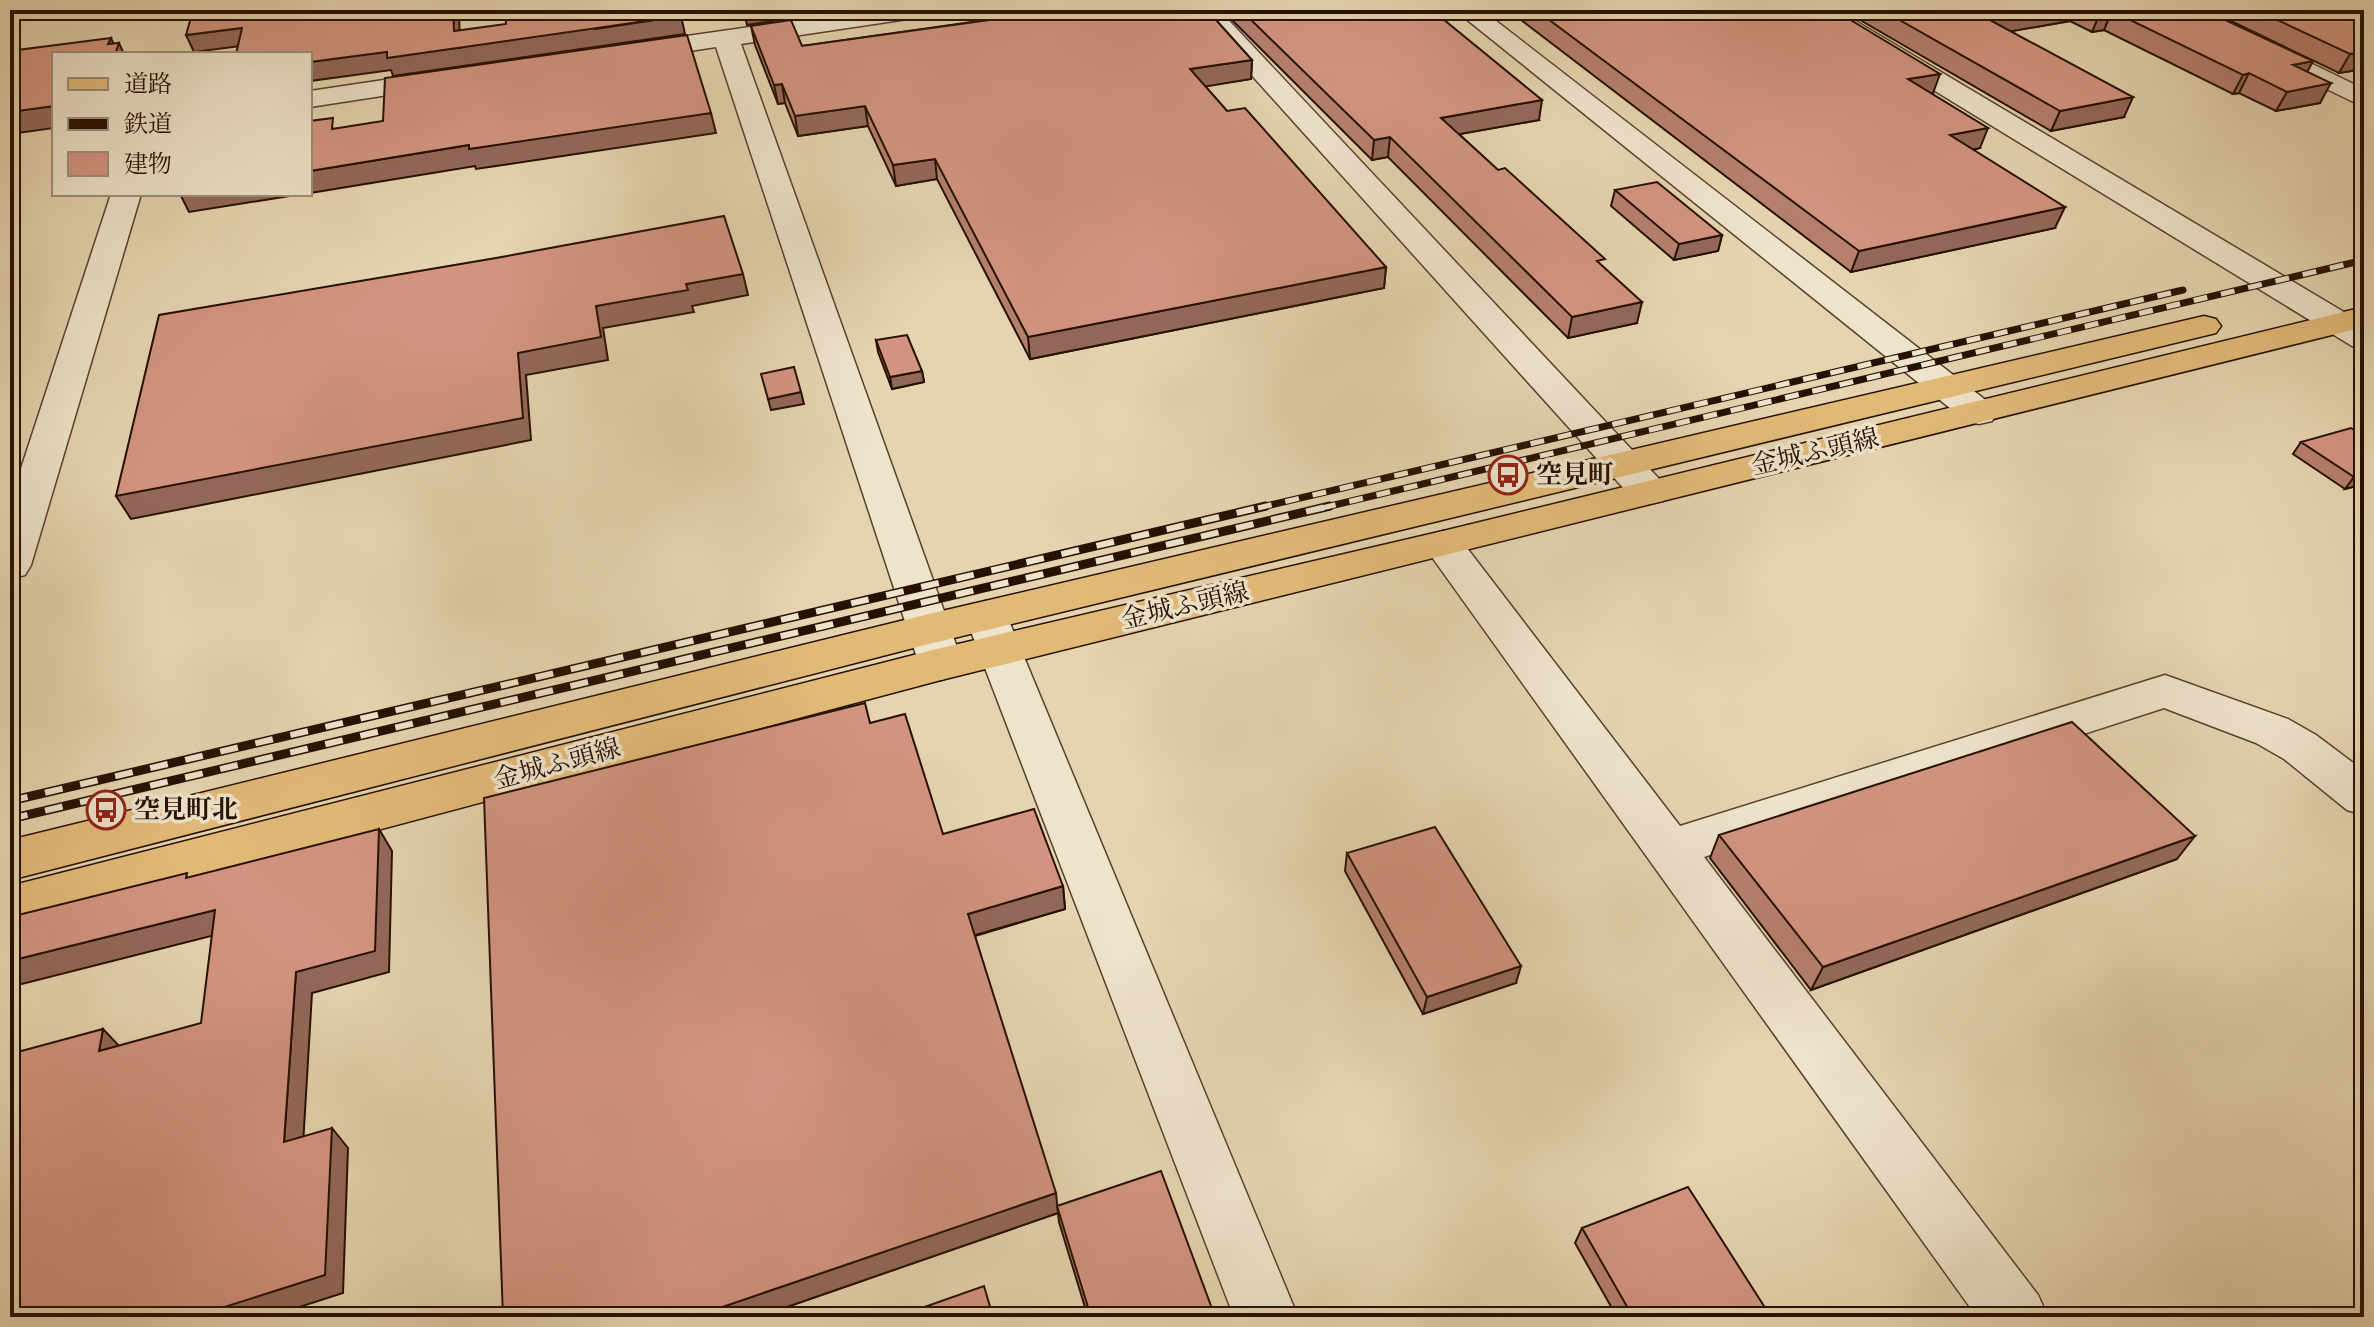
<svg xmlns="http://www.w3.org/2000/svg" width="2374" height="1327" viewBox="0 0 2374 1327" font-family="'IM FELL Double Pica','Noto Serif JP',serif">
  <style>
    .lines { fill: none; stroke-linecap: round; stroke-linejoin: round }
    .minor-casing { stroke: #56412d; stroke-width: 3 }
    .major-casing { stroke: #261002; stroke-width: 3 }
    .minor { fill: #eee3cb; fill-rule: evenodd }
    .major { fill: #e2ba78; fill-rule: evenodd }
    .rail-far1-casing { stroke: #261002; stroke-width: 7 }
    .rail-casing { stroke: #261002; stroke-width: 9 }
    .rail-far1 { stroke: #eee3cb; stroke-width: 5; stroke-dasharray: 14; stroke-linecap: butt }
    .rail { stroke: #eee3cb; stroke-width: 6; stroke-dasharray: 18; stroke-linecap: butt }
    .wall { fill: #b57f6e; stroke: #261002; stroke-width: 2 }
    .shaded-wall { fill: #93685a; stroke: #261002; stroke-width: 2 }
    .building { fill: #d29480; stroke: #261002; stroke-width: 2 }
    .labels { text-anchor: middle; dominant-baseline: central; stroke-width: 7; stroke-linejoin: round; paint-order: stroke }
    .street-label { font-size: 26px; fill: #261002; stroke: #eee3cb }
    .poi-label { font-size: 26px; font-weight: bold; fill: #261002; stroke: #eee3cb; text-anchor: start }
  </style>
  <rect width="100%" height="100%" fill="#e5d4af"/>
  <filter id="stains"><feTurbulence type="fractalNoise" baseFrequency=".0025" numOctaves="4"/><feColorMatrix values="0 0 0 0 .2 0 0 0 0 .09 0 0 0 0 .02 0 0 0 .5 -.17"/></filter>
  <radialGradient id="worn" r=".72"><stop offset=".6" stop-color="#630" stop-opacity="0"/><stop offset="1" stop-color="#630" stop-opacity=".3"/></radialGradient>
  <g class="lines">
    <!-- minor casing -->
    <g class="minor-casing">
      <path id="minor" d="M870,10H933L930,15L921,17L741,44L963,664L957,675L941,680L925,675L919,664L716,47L631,60L622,57L618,52L622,47L631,44Z
        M1193,10H1219L1663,483L1668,492L1663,501L1649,504L1635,501Z
        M1455,10H1482L1992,405L1997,413L1992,421L1979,424L1966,421Z
        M1808,10H1837L2364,324V349L2352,346L1811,15Z
        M2170,10H2201L2364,89V107L2173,15Z
        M444,71L453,73L457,79L453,85L310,107V91Z
        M111,194H141L31,565L25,575L10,579V502Z
        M1443,531L1457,535L1680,826L2165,675L2288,719L2316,735L2364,771V815L2347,810L2284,759L2256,743L2164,708L1704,857L2038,1295L2048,1317H1977L1429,553L1423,544L1429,535Z
        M986,601L1001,606L1007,616L1298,1317H1234L965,616L971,606Z"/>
    </g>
    <!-- major casing -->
    <g class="major-casing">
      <path id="major" d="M2364,307V327L941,680L10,928V886L941,648L1443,531Z
        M2204,316L2216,319L2221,326L2216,333L929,644L10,880V840L929,614Z"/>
    </g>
    <!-- minor -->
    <use href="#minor" class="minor"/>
    <!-- major -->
    <use href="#major" class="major"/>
    <!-- rail-far1 casing -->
    <g class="rail-far1-casing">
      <path id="rail-far1" d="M1258,508L2183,290
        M1322,508L2364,260"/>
    </g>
    <!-- rail casing -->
    <g class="rail-casing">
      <path id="rail" d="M10,801L1266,506
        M10,819L1330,506"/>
    </g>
    <!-- rail-far1 -->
    <use href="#rail-far1" class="rail-far1"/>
    <!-- rail -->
    <use href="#rail" class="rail"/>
  </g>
  <!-- wall -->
  <path class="wall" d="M987,10H1207L1252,60L1251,79L1205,86L1227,111L1386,267L1384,288L1030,359L937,179L896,186L868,126L798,136L785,103L778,104L755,45L751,26L802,46L993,19Z
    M1222,10H1432L1539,120L1459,134L1603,267L1637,323L1568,338L1388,157L1372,160Z
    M1508,10H1834L1933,93L1931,94L1980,148L1973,150L2055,228L1851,272Z
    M1843,10H2204L2313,61L2307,72L2320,103L2276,111L2239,93L2233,94L2104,30L2092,32L2070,21L2011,31L2124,117L2051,131Z
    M2208,10H2364V69L2339,73Z
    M1615,190L1722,235L1718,251L1674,260L1611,206Z
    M876,340L922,371L924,382L892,389L878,352Z
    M2364,436V484L2345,489L2293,454L2301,442Z
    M870,723L943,834L1063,886L1065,909L975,936L1057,1206L1214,1314V1317H1088L1059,1222L1058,1213L758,1317H503Z
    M1719,835L2177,859L1811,990L1710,858Z
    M1347,853L1516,983L1423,1014L1345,871Z
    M1582,1228L1771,1317H1617L1575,1243Z"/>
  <!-- shaded-wall -->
  <path class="shaded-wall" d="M453,10H459L460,48L590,10H591L595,29L681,16L685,34L393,76L391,70L310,81V62L454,31Z
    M744,10H817L785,14L786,19L747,25Z
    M2031,10H2075L2070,21L1979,37L1986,18Z
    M2112,11L2104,30L2092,32L2100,13Z
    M242,28L249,45L194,52L186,35Z
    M111,38L116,49L119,43L124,54H114L108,44Z
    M2364,51V67L2363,69L2339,73L2350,54Z
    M1252,60L1251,79L1190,89V69Z
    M2313,61L2302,81L2293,65Z
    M2249,73L2239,93L2233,94L2243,75Z
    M1940,74L1933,93L1901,99L1908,79Z
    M2331,83L2320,103L2276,111L2287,92Z
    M782,84L785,103L778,104L774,85Z
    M2133,97L2124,117L2051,131L2060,111Z
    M1542,100L1539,120L1438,138L1441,118Z
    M54,106V128L10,134V112Z
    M865,106L868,126L798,136L795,116Z
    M711,113L716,133L476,169L475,166L310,193V171L469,145Z
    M1988,128L1980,148L1942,156L1950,135Z
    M1390,137L1388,157L1372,160L1374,140Z
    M935,159L937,179L896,186L893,165Z
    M180,194H302L189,212Z
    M2065,207L2055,228L1851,272L1859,251Z
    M1722,235L1718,251L1674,260L1679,244Z
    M1386,267L1384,288L1030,359L1028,337Z
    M743,274L748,295L692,306L694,312L603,328L608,360L526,375L531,440L131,519L116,496L518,353L596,306L686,284Z
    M1642,302L1637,323L1568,338L1572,317Z
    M10,371L18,382L10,405Z
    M922,371L924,382L892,389L890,377Z
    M801,392L804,404L771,410L768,399Z
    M2364,474V484L2345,489L2354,477Z
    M379,829L392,851L389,972L312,993L302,1162L284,1142L296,972Z
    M2195,836L2177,859L1811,990L1823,967Z
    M1063,886L1065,909L972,936L968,914Z
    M215,910L231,931L10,987V961Z
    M1521,966L1516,983L1423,1014L1427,997Z
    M103,1029L123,1050L99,1051Z
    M332,1128L348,1148L343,1293L268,1317H193Z
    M1056,1193L1058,1213L758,1317H693Z"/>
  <!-- building -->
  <path class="building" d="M193,10H453L454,31L506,24L505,10H590L591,15L628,10H679L681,16L387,58V52L310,62V54H236L242,28L186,35Z
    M998,10H1207L1252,60L1190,69L1227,111L1245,108L1386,267L1028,337L935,159L893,165L865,106L795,116L782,84L774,85L751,26L791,20L802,46L1004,18Z
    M1241,10H1432L1542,100L1441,118L1498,170L1505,168L1605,259L1597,261L1642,302L1572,317L1390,137L1374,140Z
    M1536,10H1834L1940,74L1908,79L1988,128L1950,135L2065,207L1859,251Z
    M1882,10H2031L1986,18L2133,97L2060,111Z
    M2094,10H2204L2313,61L2293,65L2331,83L2287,92L2249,73L2243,75L2112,11L2100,13Z
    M2256,10H2364V51L2350,54Z
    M687,35L711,113L469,149V145L310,171V121L333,118L332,129L383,121L385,78Z
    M111,38L108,44L119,43L115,54H54V106L10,112V51Z
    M1657,182L1722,235L1679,244L1615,190Z
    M724,216L743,274L686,284L688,290L596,306L601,337L518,353L523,418L116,496L159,315L496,258Z
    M907,335L922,371L890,377L876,340Z
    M794,367L801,392L768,399L761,374Z
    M2351,428L2364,436V474L2354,477L2301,442Z
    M865,703L870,723L905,714L943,834L1034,809L1063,886L968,914L1056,1193L693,1317H503L484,798Z
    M2072,722L2195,836L1823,967L1719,835Z
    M1435,827L1521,966L1427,997L1347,853Z
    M379,829L375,951L296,972L284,1142L332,1128L325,1275L193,1317H10V1054L103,1029L99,1051L201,1023L215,910L10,961V917L187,873L186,878Z
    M1161,1171L1214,1314L1205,1317H1091L1057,1206Z
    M1688,1187L1771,1317H1633L1582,1228Z
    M984,1286L993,1317H896Z"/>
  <!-- icons -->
  <defs>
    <g id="bus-ring" transform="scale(2)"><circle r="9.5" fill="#eee3cb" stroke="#8f2418" stroke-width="1.5"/><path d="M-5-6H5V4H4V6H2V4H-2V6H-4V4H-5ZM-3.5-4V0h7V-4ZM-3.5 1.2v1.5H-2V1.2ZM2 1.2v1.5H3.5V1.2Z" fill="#8f2418"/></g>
  </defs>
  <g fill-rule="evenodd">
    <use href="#bus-ring" x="1508" y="475"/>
    <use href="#bus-ring" x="106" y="810"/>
  </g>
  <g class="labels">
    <!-- street labels -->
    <g class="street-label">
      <text transform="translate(1815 452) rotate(-13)">金城ふ頭線</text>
      <text transform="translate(1185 606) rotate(-13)">金城ふ頭線</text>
      <text transform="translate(557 764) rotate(-15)">金城ふ頭線</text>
    </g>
    <!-- poi labels -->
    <g class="poi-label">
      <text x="1536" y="475">空見町</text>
      <text x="134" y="810">空見町北</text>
    </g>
  </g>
  <!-- margin -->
  <rect width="2374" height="1327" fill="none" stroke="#e5d4af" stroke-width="40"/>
  <rect x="12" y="12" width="2350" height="1303" fill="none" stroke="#261002" stroke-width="4"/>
  <rect x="20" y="20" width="2334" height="1287" fill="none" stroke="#261002" stroke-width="2"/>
  <!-- legend -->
  <rect x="52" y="52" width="260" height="144" fill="#eee3cb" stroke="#9e8f7b" stroke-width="2"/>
  <rect x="68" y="78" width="40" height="12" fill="#e2ba78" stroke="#9e8f7b" stroke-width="2"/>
  <text x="124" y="92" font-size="24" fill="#261002">道路</text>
  <rect x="68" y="118" width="40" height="12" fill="#261002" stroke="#9e8f7b" stroke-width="2"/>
  <text x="124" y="132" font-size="24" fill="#261002">鉄道</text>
  <rect x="68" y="152" width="40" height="24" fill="#d29480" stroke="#9e8f7b" stroke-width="2"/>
  <text x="124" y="172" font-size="24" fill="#261002">建物</text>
  <rect width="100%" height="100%" filter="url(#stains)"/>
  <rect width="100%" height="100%" fill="url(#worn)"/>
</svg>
